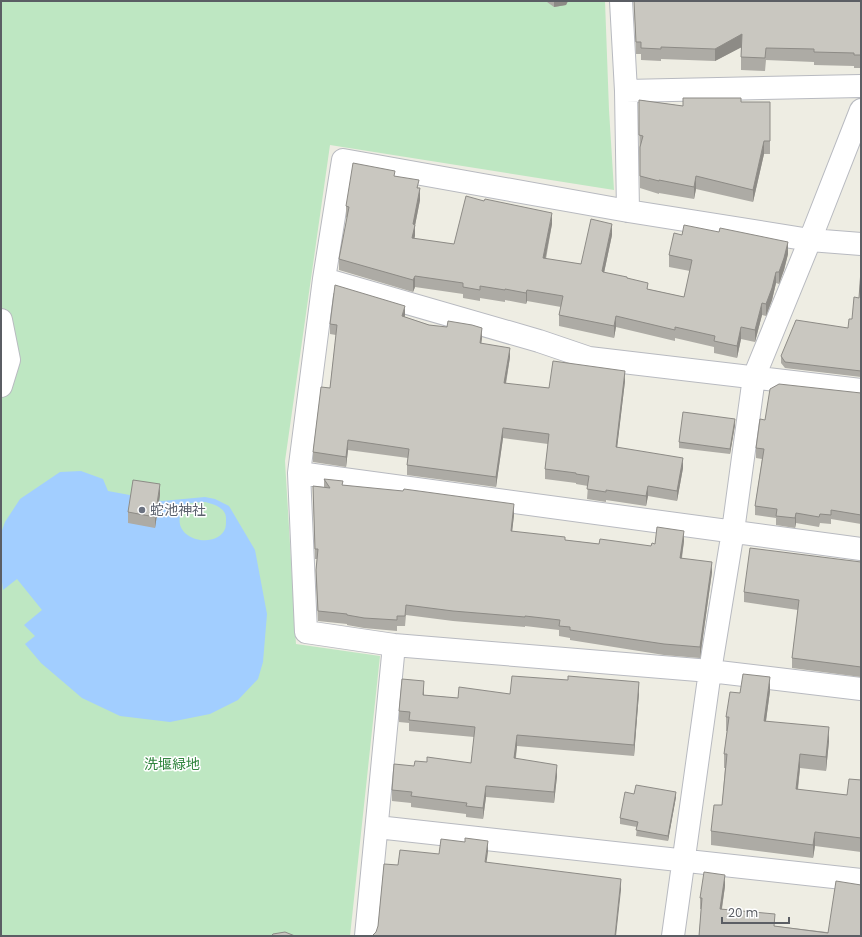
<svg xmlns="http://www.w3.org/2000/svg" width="862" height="937" viewBox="0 0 862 937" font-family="Poppins,'Noto Sans JP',sans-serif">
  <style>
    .green { fill: #bee7c2 }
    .water { fill: #a2ceff; fill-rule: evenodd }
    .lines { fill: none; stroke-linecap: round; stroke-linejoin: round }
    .minor-casing { stroke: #b8bac0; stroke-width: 24 }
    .minor { stroke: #fff; stroke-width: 22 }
    .wall { fill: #adaba5 }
    .shaded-wall { fill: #8d8b86 }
    .building { fill: #c9c7c0; stroke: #8d8b86 }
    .worship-dot { fill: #6b7280; stroke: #fff; stroke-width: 1.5 }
    .labels { text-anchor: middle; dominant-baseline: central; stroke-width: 3; stroke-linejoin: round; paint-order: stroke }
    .worship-label { font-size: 14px; fill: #5b616d; stroke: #fff; text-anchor: start }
    .park-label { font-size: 14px; fill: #31853e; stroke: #fff }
  </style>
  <rect width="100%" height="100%" fill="#eeede3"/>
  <!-- green -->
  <path class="green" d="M1,1H605L609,110L614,190L330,145L285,461L296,644L380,656L350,936H1Z"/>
  <!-- water -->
  <path class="water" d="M81,471L103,479L108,491L162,501L205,497L215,499L229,506L255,550L267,614L263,662L258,679L238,700L210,714L170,722L120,716L82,698L41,663L25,644L35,636L24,625L42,610L17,579L3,590L1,574V533L5,522L20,499L60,472ZM205,502C214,504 227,508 226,520C226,522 226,527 225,529C216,550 171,540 181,513C182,509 186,506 189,503Z"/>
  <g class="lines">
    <!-- minor casing -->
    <g class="minor-casing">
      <path id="minor" d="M621,1L626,91L628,211
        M626,91L861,86
        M861,244L810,240L628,211L343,160L324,279L299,473L306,632L394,645L710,671L861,689
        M324,279L539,341L589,358L861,390
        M1,320L9,360L1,386
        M299,473L861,549
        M377,827L861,880
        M366,936L394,645
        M673,936L710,671L733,531L754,377L810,240L861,110"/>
    </g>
    <!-- minor -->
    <use href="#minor" class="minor"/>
  </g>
  <!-- wall -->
  <path class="wall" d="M547,1H568L566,5L554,7L547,2Z
    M634,1H861V68H854V66L814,65V62L766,60L765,71L741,70V47L715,61L661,59V61L641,60V54H636Z
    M639,100L683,106L741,102H770V154H764L753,202L696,189L694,199L659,193V194L640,188Z
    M395,176L419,188L420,200L415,225L414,239L454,244L552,224L546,259L581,264L612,235L604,273L627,278L648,289L684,297L690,271L669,267V255L682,235L788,254L784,270L779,284L776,283L772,300L766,316L762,315L755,342L741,339L737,358L714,353V347L675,338V341L616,327L614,338L559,326V315L561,307L527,301L526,304L505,300V302L480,298V301L463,298V294L415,287L413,292L339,270V259L347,218L346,217V206Z
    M861,270V377L785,368L781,363V356L848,328L852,319L859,298Z
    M405,315V317L429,325L482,338L481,343L510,357L506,384L549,388L625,381L617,447L683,468L677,501L648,496L646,506L606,500V502L587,499L588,486L576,484V483L545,479V469L548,444L503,438L496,487L407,475V465L408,458L348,450L346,467L313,462V452L330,388L336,335L330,334V324Z
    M860,393L861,524L831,519V524L820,523L819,527L796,523L795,528L776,525V518L755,515V506L762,459L756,458V448L765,420Z
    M735,425L730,454L679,448V442Z
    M324,479L343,485L514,515L512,531L565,540L599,544L651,546L655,544L684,541L682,558L712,572L700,658L664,655L570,640V638L559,636V630L525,626V627L453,621L406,615L405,626H397V631L364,628L347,625V624L318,621L316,580V570L317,559H315L313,486L324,487Z
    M160,495L155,528L128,523V512Z
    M861,562V677L792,668V658L798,610L744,602V592Z
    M770,691L766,721L829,741L826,771L800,768L798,790L847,795L861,780V852L815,846L813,858L711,845V831L722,805L725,768H724V754L727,731H726V717L740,693Z
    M424,692V695L458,698L510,694L639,693L634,756L517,746L516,758L557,776L554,803L486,797L483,819L466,817V814L411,807V803L392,801V790L414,766L427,762L471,763L474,737L409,731V723L399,722V711Z
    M634,794L676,797L668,841L636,836L637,827L620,824V818Z
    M725,886L722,909L775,926L861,936H699L701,909H700V898Z"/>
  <!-- shaded-wall -->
  <path class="shaded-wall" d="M554,1H568L566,5L554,7Z
    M742,34V47L715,61V49Z
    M764,141V154L753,202V190Z
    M696,176V189L694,199V187Z
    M420,188V200L413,236V224Z
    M552,213V224L543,270V258Z
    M612,224V235L602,282V271Z
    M415,225V236L412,250V238Z
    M788,242V254L784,270L779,284V272Z
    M776,272V283L772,300L766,316V304Z
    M415,276V287L413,292V280Z
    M527,290V301L526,304V293Z
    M762,303V315L755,342V330Z
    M405,306V315L402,326V316Z
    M616,316V327L614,338V326Z
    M741,327V339L737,358V346Z
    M482,328V338L480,353V343Z
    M510,348V357L504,393V383Z
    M625,371V381L616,457V447Z
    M735,419V425L730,454V449Z
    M503,428V438L496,487V477Z
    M348,440V450L346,467V457Z
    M683,458V468L677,501V491Z
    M160,484V495L155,528V517Z
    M648,486V496L646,506V496Z
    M514,504V515L511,541V531Z
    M796,513V523L795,528V518Z
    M684,531V541L680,568V558Z
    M712,562V572L700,658V647Z
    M770,677V691L764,735V721Z
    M424,681V692L423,706V695Z
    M639,682V693L634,756V745Z
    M829,727V741L826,771V757Z
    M517,735V746L514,769V758Z
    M800,754V768L796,803V789Z
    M557,765V776L554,803V792Z
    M486,786V797L483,819V808Z
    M676,792V797L668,841V836Z
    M815,832V846L813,858V845Z
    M488,841V852L485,873V862Z
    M725,875V886L720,920V909Z
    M621,879V890L616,936H615Z"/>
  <!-- building -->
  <path class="building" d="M634,1H861V55H854V53L814,52V49L766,48L765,58L741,57L742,34L715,49L661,47V49L641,48V42H636Z
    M683,98H741V102H770V141H764L753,190L696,176L694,187L659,180V181L640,176V147L643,136L639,135V100L683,106Z
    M353,163L395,171L394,176L419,180L417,188H420L413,224L415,225L412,238L454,244L466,196L484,201L485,199L552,213L543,258L581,264L591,219L612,224L602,271L603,272L627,277V278L648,283L647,289L684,297L692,260L669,255L674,233L682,235L684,225L719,232L720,228L788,242L784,258L779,272H776L772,288L766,304L762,303L755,330L741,327L737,346L714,341L715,336L675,327V330L616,316L614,326L559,315L563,296L527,290L526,293L505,289V290L480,286V290L463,287V283L415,276L413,280L339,259L349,207L346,206Z
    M861,270V371L785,362L781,356L796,320L848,328L849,319H852L854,297L859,298Z
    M335,285L405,306L402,316L429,325L447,327L448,321L472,325L482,328L480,343L510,348L504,383L549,388L553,361L625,371L616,447L683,458L677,491L648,486L646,496L606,490V492L587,489L589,476L576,474V473L545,469L549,434L503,428L496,477L407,465L409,449L348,440L346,457L313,452L321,387L330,388L337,325L330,324Z
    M779,384L861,393V515L831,510V515L820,514L819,517L796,513L795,518L776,516L777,509L755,506L764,449L756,448L760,419L765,420L770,389Z
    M683,412L735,419L730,449L679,442Z
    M324,479L343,481L342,485L403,491L404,489L514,504L511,531L565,537V540L599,544L600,539L651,546L652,543L655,544L657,527L684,531L680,558L712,562L700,647L664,644L570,630V627L559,626L560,620L525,616V617L453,611L406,605L405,616H397V620L364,618L347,615V614L318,611L316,570L318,549H315L313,486L330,488Z
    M133,480L160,484L155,517L128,512Z
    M750,548L861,562V667L792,658L799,600L744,592Z
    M743,674L770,677L764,721L829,727L826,757L800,754L796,789L847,795L849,779L861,780V838L815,832L813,845L711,831L714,805H722L727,754H724L729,717H726L730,692L740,693Z
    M512,676L568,680V676L639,682L634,745L517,735L514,758L557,765L554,792L486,786L483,808L466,806L467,803L411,796L412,792L392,790L394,764L414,766L415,761L427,762V757L471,763L475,727L409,720L410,712L399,711L402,679L424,681L423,695L458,698L459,687L510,694Z
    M636,785L676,792L668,836L636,830L638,822L620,818L625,792L634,794Z
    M465,838L488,841L485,862L621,879L615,936H372L376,932L378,926L384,864L398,865L400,850L439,854L441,839L465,842Z
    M704,872L725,875L720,909L775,914L774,926L828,933L836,881L861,885V936H699L702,898H700Z
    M285,932L295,936H271L273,934Z"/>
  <!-- markers -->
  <circle class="worship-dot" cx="142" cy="510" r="4"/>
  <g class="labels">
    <!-- worship labels -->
    <g class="worship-label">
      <text x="150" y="510">蛇池神社</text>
    </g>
    <!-- park labels -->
    <g class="park-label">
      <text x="172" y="764">洗堰緑地</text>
    </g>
  </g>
  <!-- border -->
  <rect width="862" height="937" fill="none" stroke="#5b5e64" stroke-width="4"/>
  <!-- scale -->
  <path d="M722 917v6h67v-6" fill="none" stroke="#5b5e64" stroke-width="2"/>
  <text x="728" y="917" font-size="12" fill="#5b5e64" stroke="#ffffff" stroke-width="3" paint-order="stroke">20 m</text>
</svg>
